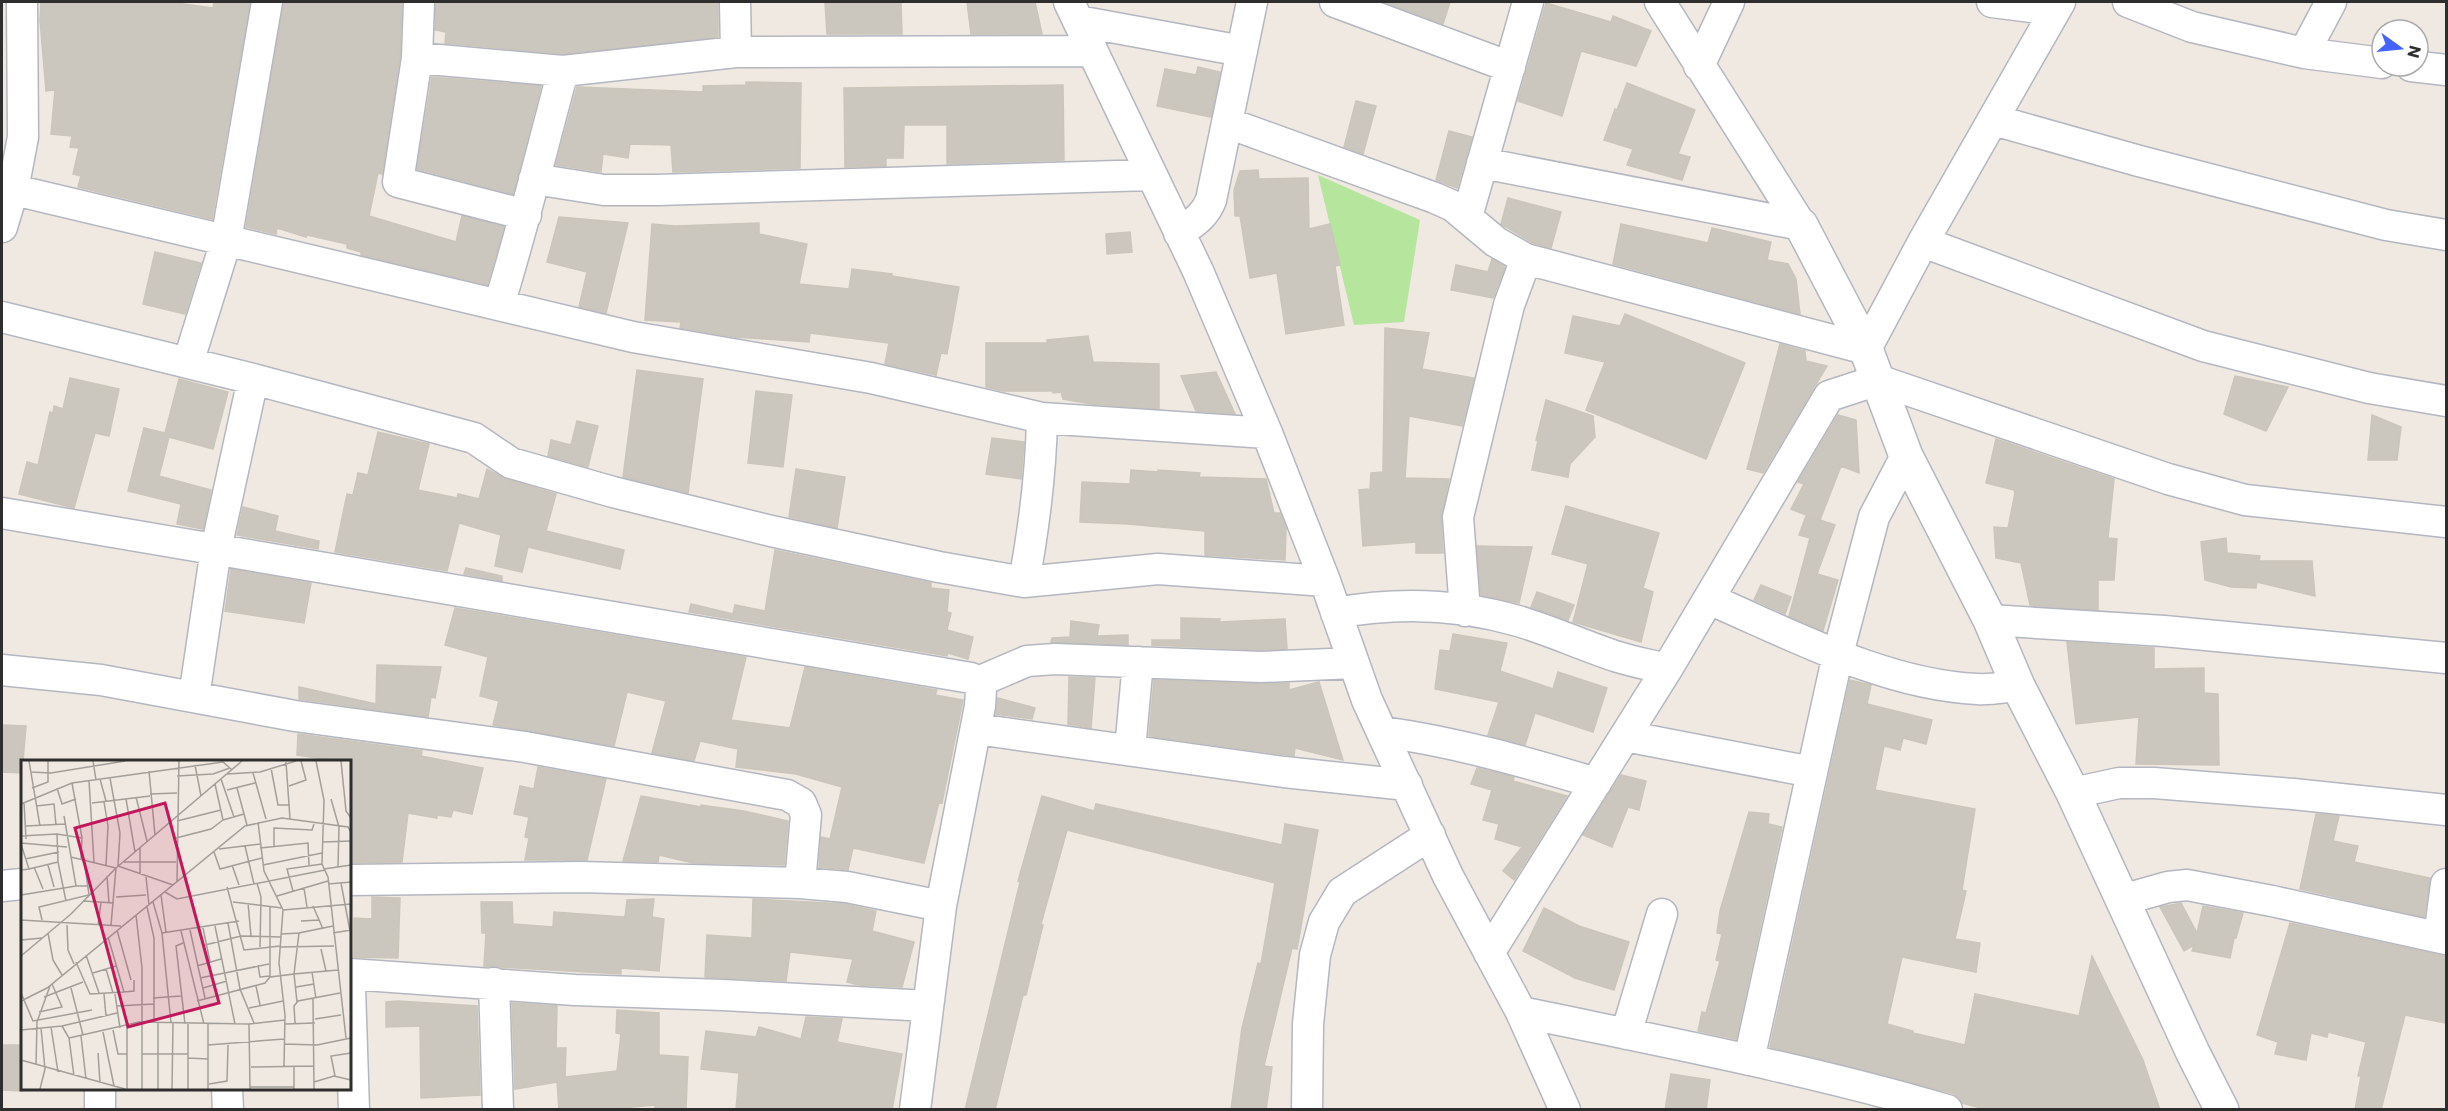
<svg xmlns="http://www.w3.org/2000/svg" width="2448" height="1111" viewBox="0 0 2448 1111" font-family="Commissioner,sans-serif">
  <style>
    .green { fill: #b6e59e }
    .building { fill: #cbc7bf; stroke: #cbc5ba; stroke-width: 1.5 }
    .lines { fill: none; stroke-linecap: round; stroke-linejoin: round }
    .minor-casing { stroke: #b4b7c1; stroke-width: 33 }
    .tertiary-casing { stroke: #b4b7c1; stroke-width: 36 }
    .minor { stroke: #fff; stroke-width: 30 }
    .tertiary { stroke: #fff; stroke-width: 33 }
    .inset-road { fill: none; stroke: #a29e99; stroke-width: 1.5 }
    .view { fill: #c2185b; fill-opacity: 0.15; stroke: #c2185b; stroke-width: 3 }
    .inset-edge { fill: none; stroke: #2e2e2e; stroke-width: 3 }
  </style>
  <rect width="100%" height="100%" fill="#efe9e1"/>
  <!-- green -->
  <path class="green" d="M1318,175L1420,220L1404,322L1354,325Z"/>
  <!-- building -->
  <path class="building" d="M41,2H169L213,8L214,2H250L212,219L78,187L81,176L73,174L79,148L70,147L72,136L51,134L55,90L46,91L40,20Z
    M284,2H402L400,56L382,174L378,173L369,216L456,242L462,216L504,227L487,285L361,255V252L347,248V244L307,235L306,237L277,228L276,234L246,227Z
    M436,2H718V37L563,54L445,43L446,32L435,30Z
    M825,2H901L902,34H827Z
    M967,2H1035L1042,34H971Z
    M1383,2H1450L1443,24Z
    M1546,3L1611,22L1613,16L1651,31L1636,66L1581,51L1562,116L1518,101Z
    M1198,67L1220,72L1211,117L1157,106L1165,69L1196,75Z
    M432,77L541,86L513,194L417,169Z
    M746,82L801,83L800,168L673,172L671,145L630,144L628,158L603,154L601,172L556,165L577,87L703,92V86L746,85Z
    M1627,83L1695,110L1678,154L1690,157L1682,180L1627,165L1633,149L1604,140L1615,109L1617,110Z
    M1063,85L1064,160L947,164V125H904L903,158H886V166L845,167L844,88Z
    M1356,101L1376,106L1363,154L1344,147Z
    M1449,131L1472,137L1457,188L1436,180Z
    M1258,170L1259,179L1308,178L1309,229L1330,224L1340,265L1335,266L1344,325L1286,334L1277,273L1250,278L1240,216H1235L1234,190L1240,171Z
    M1508,198L1561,212L1551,248L1533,243L1501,224Z
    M559,217L628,223L606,313L579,307L587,272L547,262Z
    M759,223V234L807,244L799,284L849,289L852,269L892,274V276L959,287L947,354L941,353L936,375L885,364L889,343L810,333L809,342L735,337L680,328L681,322L645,320L652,224L675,226Z
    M1621,224L1708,243L1712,228L1771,242L1767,260L1788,264L1796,279L1800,314L1613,264Z
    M1130,232L1132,252L1107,254L1106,234Z
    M155,252L201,263L185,314L143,304Z
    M1492,259L1505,267L1493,298L1451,290L1456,265L1488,272Z
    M1625,314L1745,363L1706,459L1586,410L1605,362L1565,353L1573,316L1620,326Z
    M1385,328L1429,333L1422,369L1474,378L1462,426L1409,416L1405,478L1449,479L1441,518L1443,553H1416V542L1363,546L1359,490L1370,489L1371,473L1383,472Z
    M1088,336L1093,362L1159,364V409L1091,404L1063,399L1061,392L1053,393V391H1003L986,387V343H1047V340Z
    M1780,344L1805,351L1806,361L1827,366L1763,473L1747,469Z
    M637,370L703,379L688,493L623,477Z
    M1216,372L1235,414L1196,411L1181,376Z
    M2235,376L2288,387L2266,431L2224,414Z
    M70,378L119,389L109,436L95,433L74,508L19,494L27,462L38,465L50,412L53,413L54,406L63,409Z
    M179,379L228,392L213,449L169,437L159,476L211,490L203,529L177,524L181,504L128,491L144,428L165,433Z
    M756,391L792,395L783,467L748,463Z
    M1546,400L1593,416L1595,437L1570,464L1568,477L1532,470L1538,440H1536Z
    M1838,415L1856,420L1859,473L1841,466L1820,520L1835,525L1817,574L1838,580L1823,631L1789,616L1810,538L1799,535L1806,516L1819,520L1791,509L1804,484L1798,482Z
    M2372,415L2401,427L2397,460H2368Z
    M577,421L598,426L588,467L548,456L551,440L571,445Z
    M378,432L429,444L418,490L457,498L458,494L479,499L487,469L506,479L556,494L546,531L624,550L620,569L528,547L522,572L495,566L501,535L459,523L447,571L335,552L347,494L353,495L358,473L368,475Z
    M992,438L1024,442L1021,479L986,474Z
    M1996,439L2114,479L2108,538L2117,539L2114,580H2098V610L2030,605L2021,563L1996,558L1994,527L2008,528L2015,493L2014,490L1986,483Z
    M796,469L845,477L837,528L789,517Z
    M1131,470L1158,472V470L1200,473L1199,477L1266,479L1274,513H1280L1286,528L1285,560L1205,555V531L1128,524L1080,522L1082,482L1130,484Z
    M1566,506L1659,533L1643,588L1653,592L1641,642L1573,622L1588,564L1552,554Z
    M243,507L278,516L275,531L319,541L318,549L237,535Z
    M2226,538L2227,553L2260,556L2259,561H2312L2315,596L2257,582L2256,588L2231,587L2205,580L2201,542Z
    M1477,546L1532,547L1519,603L1481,595Z
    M775,550L931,583V588L949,590L947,612L951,613L947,630L973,637L968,659L948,653L947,656L689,612L691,604L733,614L735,605L765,611Z
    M466,568L502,576V581L464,574Z
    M231,569L311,583L304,623L225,611Z
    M1761,585L1791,597L1785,614L1754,600Z
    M1537,592L1574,605L1568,620L1531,607Z
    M455,608L746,657L731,720L790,728L805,667L937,690L935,695L963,700L942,803L939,802L924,863L853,848L848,870L819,867L821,837L830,839L842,787L796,774L736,767L738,749L700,741L694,761L652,753L666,701L627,692L614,746L493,725L499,701L480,696L488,657L445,645Z
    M1181,618L1220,619L1219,622L1285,619L1287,649L1261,650L1152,645V640H1181Z
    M1071,621L1099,625L1097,636L1128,635V645L1051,642L1052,638L1070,637Z
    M1453,634L1507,643L1500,671L1553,689L1558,672L1607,688L1593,732L1535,713L1525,745L1488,735L1499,702L1435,689L1440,650L1450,651Z
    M2067,642L2154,648V669L2204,668V693L2218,694L2219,765L2136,764L2139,717L2076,724Z
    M377,665L441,667L435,698L431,697L428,717L299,699V687L376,704Z
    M1069,677L1095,678L1091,728L1068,724Z
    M1154,680L1260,684L1289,683V690L1319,682L1343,760L1295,748L1294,756L1149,736Z
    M1850,680L1871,685L1867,704L1932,720L1926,744L1903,738L1900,750L1884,746L1875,790L1975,809L1962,890L1966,891L1955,939L1980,943L1976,972L1902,957L1887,1024L1913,1031V1033L1965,1045L1975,994L2079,1016L2092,956L2143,1060L2160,1110H1989L1962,1103L1959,1098L1952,1093L1770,1047Z
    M998,698L1035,708L1032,719L996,714Z
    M2,725L26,726L22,773L2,772Z
    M298,734L422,751L421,756L483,768L472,814L453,810L451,817L437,815V818L408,813L402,862L350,863V762H324V759L297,755Z
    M538,767L606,779L587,860H525L529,838L525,837L529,817L514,814L520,786L534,789Z
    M1477,768L1514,777L1513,781L1567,796L1514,880L1503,871L1522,847L1495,839L1499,824L1483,820L1492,790L1471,784Z
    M1621,775L1646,781L1639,810L1628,807L1612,847L1583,835Z
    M641,796L701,807V805L744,811L788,821L784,865L693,863L659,855L658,862L623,861Z
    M1042,796L1094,811L1096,804L1282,845L1285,824L1318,830L1297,949L1292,948L1264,1066L1272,1067L1266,1110H1231L1242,1028L1258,963L1261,964L1275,883L1067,830L1041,924L1043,925L1026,995H1023L995,1110H965L1020,882L1018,881Z
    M1749,812L1769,814L1768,824L1782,827L1736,1039L1698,1031L1702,1012L1706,1013L1720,961L1716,960L1722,934L1717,933L1720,911Z
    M2316,814L2339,816L2333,841L2358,846L2354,862L2430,878L2424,917L2300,889Z
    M372,897L400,898L398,958L354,957V918L372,919Z
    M654,899L652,917L664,919L659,971L621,968V974L484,966L486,933H482L481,902H512L513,924L553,927L554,912L625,917L627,900Z
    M753,899L845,904L876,911L872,931L914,942L902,987L859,985L847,982L853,959L790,952L786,981L705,977L707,935L752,938Z
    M2181,903L2197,933L2203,906L2243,913L2236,938H2234L2230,958L2192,951L2194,945L2184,951L2160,907Z
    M1544,908L1579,926L1629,942L1614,990L1575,978L1523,951Z
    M2290,923L2446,956V1023L2405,1015L2381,1110H2355L2361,1076H2358L2366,1042L2328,1032L2327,1037L2311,1033L2306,1060L2275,1054L2278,1042L2257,1035Z
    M398,1001L477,1006L480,1095L421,1098L420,1026L386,1027V1002Z
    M512,1003L557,1006L556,1048H566L565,1077L617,1071L621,1034L616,1033L617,1010L659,1013V1055L688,1057L686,1109L655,1108V1105L599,1110H559L557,1082L515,1089Z
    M806,1017L842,1019L837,1042L902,1054L892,1110H736L739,1073L701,1069L706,1031L756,1037L759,1027L801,1039Z
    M2,1045H22V1091L2,1090Z
    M1671,1074L1710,1080L1706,1110H1665Z"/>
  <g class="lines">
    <!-- minor casing -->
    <g class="minor-casing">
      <path id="minor" d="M735,2L736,52
        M1069,2L1198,271L1267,433L1325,581L1367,700L1448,876L1521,1012L1565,1110
        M1335,2L1510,67
        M1660,2L1801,225
        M1992,2L2055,10
        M2128,2L2192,27L2304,53L2382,63
        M1078,21L1242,51
        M2304,53L2331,2
        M417,58L419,2
        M1699,66L1729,2
        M2411,66L2446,70
        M1994,120L2139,161L2386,225L2446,235
        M1228,123L1435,198L1453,206L1496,242L1526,259L1866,349L1923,242L2060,2
        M1482,163L1801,225
        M534,179L604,190H657L1151,175
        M2,187L633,337L871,378L1042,418L1267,433
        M526,215L398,182L417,58L563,71L736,52L1092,51
        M1467,217L1528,2
        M2,227L13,190L23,137L22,2
        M1179,233C1193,223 1205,216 1211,200L1252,2
        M1923,242L2203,346L2369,388L2446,401
        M499,305C523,227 542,149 563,71
        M2,317L253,379L474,438L511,463L613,492L771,531L939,567L1024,582L1158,569L1325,581
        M188,363L226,241L267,2
        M2,513L971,678L978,682L1027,661L1055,659L1261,667L1354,663
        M1024,582C1034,527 1041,474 1042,418
        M1709,599C1792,635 1886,685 1977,689C1991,690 2005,687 2018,686
        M1465,611L1458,517L1509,305L1526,259
        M1336,613C1396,602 1459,604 1518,621C1552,631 1584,646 1618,657C1634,662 1651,665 1667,669
        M1990,620L2164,631L2446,658
        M2,670L101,680L295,716L525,747L787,795L801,803L806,815L800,883
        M194,697L216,549L253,379
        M976,729L1284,772L1407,785
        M1383,732C1456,742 1525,762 1596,783
        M1625,736L1812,772
        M1130,750L1138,662
        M2073,793L2119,783H2154L2293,794L2446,810
        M350,880L580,877L800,883L847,887L941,906
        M2,886L22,884
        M2122,900L2168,887L2187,885L2272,901L2446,939
        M2439,937L2446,884
        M1489,953L1667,669L1829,396L1878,380L2168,479L2245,500L2446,522
        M350,974L575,990L723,995L928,1006
        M494,983L498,1110
        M350,988L354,1110
        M1521,1012C1664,1042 1808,1069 1947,1110
        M1626,1034L1662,914
        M1749,1060L1838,654L1874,517L1906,456
        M227,1088L228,1110
        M100,1110V1088
        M915,1110L941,906L980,706L981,690L978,682
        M1307,1110L1308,1024L1315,955L1324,922L1342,892L1430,835"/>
    </g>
    <!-- tertiary casing -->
    <g class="tertiary-casing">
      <path id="tertiary" d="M1801,225L1866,349L1906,456L1990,620L2018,686L2073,793L2193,1053L2222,1110"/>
    </g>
    <!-- minor -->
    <use href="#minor" class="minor"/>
    <!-- tertiary -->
    <use href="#tertiary" class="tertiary"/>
  </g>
  <!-- overview -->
  <g transform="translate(21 760)">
    <rect width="330" height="330" fill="#efe9e1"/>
    <path class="inset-road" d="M8,1L19,66M72,1L75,20M295,1L303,40L301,104L307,117L325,278M320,1L325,51L330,58M265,2L269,59M174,5L180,36M250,8L257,45H269M128,11L134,75M9,12L30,13L104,1M232,13L245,59M206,14L239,12L275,1M156,16L192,14L209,8M89,18L99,73L97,106L152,125M79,19L85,41M200,19L213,57M68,21L73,102M51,23L61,78L60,99M194,24L202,60L223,54M268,26L285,20L280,1M11,28L27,22V1M36,28L41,44L55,39M216,28L226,65M206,30L234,23M129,34L156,33M115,37L126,81M105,39L114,92M310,39L318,67L317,107M3,42L5,79M83,42L87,66L85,105M71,43L129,36M0,44L51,23L202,2L211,10M15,46L33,44L35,65M43,56L55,126H67M156,61L200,50M237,62L243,111L262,150L258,203L264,255L263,306M5,66L44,64M36,74L37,102L45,141M0,76L36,74L61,78M155,78L190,69L202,60M302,82L330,81M0,83L46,87M0,84L8,109L0,110M224,86L233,124M253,87V68L291,70L293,64M239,88L287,83L288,105M198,89L239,84M193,92L199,109L241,98M50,97L95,108L90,165M4,99L38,92M103,102H155M27,105L33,127M211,105L218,125M242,105L301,93M13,107L22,129M8,109L37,102M303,109L330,105M119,115V88M86,116L88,143M125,117L128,145M156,121L158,1M236,123L240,137L239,187M320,123L329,171M307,124L330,122M206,127L223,190L259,186M283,128L286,147M272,131L266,109L301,104M144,132L156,139L304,110M0,135L55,126M140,135L145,172M256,136L307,121M95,137L125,135M62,141L93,143M132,142L141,173L150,263M212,142L261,148M227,143L230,176M292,146L302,169M126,147L133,178V262M262,150L330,144M115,155L121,208V329M0,160L100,166M21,160L18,147L68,135L63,99M280,161L298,160M207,163L219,229L233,263M46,165L47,190L53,204M77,165L80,143M194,166L214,264M182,168L189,202M96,170L110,220M169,170L184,238M160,171L183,264M27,173L32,200L41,215M141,173L218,161M312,173L330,170M260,174L278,173M87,177L103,232L113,231V220M0,180L21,178M162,183L155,186L164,264M184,185L220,176L260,177M259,187L313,186M300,189L305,211M65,195L78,233M0,196L50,154L95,108L221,1M55,202L69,234L103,232M237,205L239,217L249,216M176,206L200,199M85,209L92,233M291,212L295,239M72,213L95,206M249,217V147M179,218L248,204M235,226L239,245M275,227L293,224M50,228L62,275M182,228L206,221M0,233L12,261L71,250M83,234L85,256M94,234L99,268M23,237L62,222M132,238L160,236M292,239L293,329M0,241L26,228L224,66L261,58L327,67L330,72M176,241L244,223L249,217L273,214L278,173L312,166M276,242L273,214L317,210M96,246L133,244M228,248L262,241M18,252L41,247L31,224M294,259L320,255M137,263V329M274,263L273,246L277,241L319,233M167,264V329M187,264V329M228,264L229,329M264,264L294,263M41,266L48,278L53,316M106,266V329M30,267L37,312M0,270L41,266L96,253M92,270L97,294H106M82,272L93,326M60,276L65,319M48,278L118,262L228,264L264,260M263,284L296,285L330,278M187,285L263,279M77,293L79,323M121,294H167M167,298L187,299M0,300L104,329M15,305L16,262L29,226M230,307L293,306M314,316L310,296L330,293M293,322L313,316L330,320M188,324L206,321L207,285M229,327H273M19,329L24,309L20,268M151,329L152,263M273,329V306"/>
    <path class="view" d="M144,43L198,243L107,267L54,68Z"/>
    <rect width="330" height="330" class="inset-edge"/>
  </g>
  <!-- border -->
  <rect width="2448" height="1111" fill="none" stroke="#2e2e2e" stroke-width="6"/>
  <!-- north arrow -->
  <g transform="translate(2400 48) rotate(105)"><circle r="28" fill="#ffffff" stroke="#ababab" stroke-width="1.5"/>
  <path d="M0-4.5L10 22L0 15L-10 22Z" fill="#4264fb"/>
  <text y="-9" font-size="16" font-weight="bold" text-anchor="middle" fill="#2e2e2e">N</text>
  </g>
</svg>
